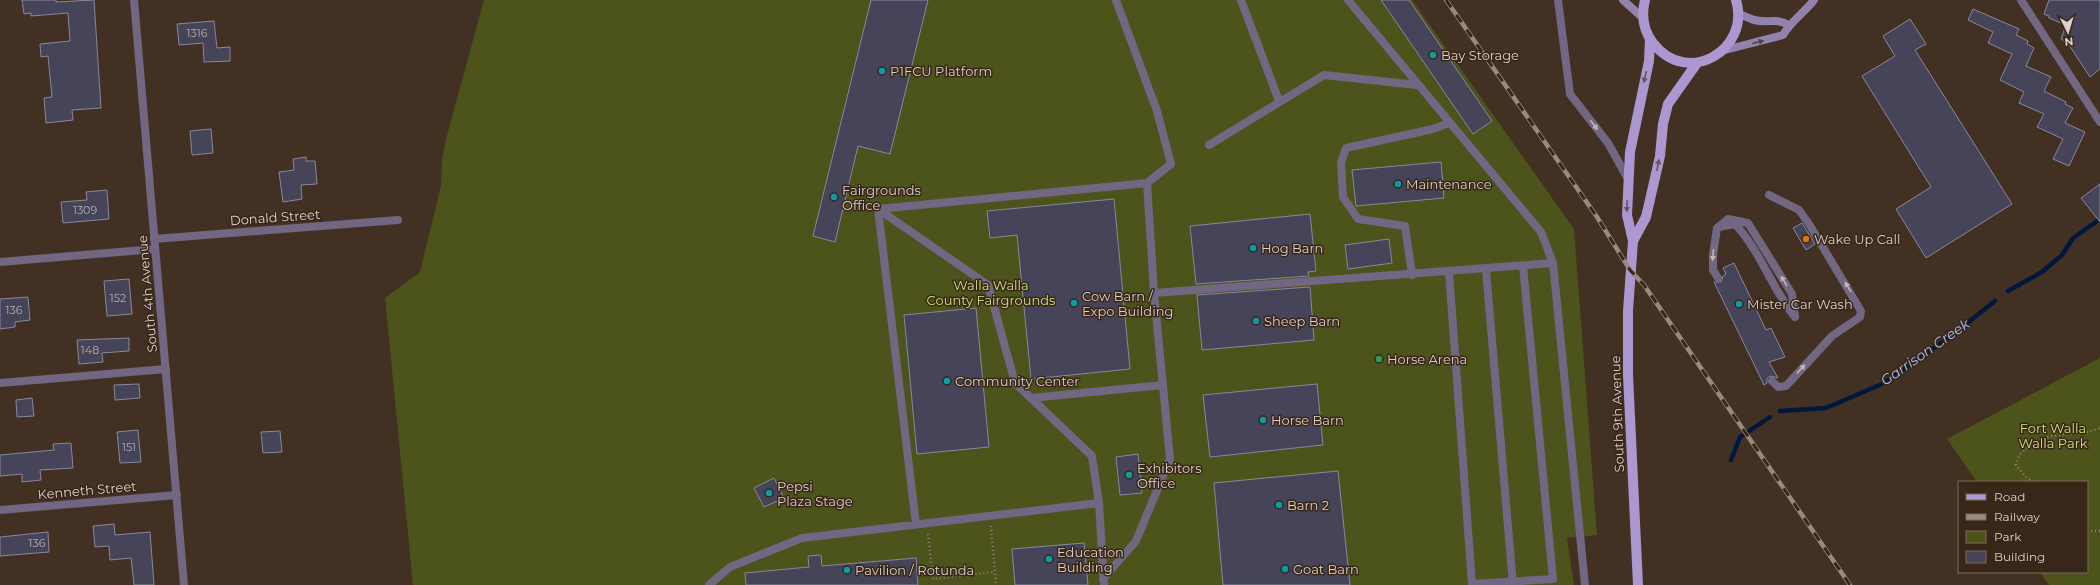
<svg xmlns="http://www.w3.org/2000/svg" width="2100" height="585" viewBox="0 0 2100 585" font-family="Montserrat,sans-serif">
  <style>
    .green { fill: #4c541b }
    .lines { fill: none; stroke-linecap: round; stroke-linejoin: round }
    .stream { stroke: #00173e; stroke-width: 4.5 }
    .building { fill: #454458; stroke: #89889f }
    .path { stroke: #928378; stroke-width: 2.5; stroke-dasharray: 1 3; stroke-linecap: butt }
    .service { stroke: #716783; stroke-width: 8 }
    .minor { stroke: #716783; stroke-width: 8 }
    .secondary { stroke: #9382ae; stroke-width: 8 }
    .primary { stroke: #ac97d0; stroke-width: 10 }
    .rail-casing { stroke: #998a80; stroke-width: 4.5 }
    .rail { stroke: #382619; stroke-width: 3; stroke-dasharray: 9; stroke-linecap: butt }
    .oneway { fill: #534246 }
    .oneway2 { fill: #665362 }
    .oneway3 { fill: #c2b6b8 }
    .culture-dot { fill: #0f9aa8; stroke: #382619; stroke-width: 1.5 }
    .food-dot { fill: #e8710a; stroke: #382619; stroke-width: 1.5 }
    .leisure-dot { fill: #2e9e5b; stroke: #382619; stroke-width: 1.5 }
    .labels { text-anchor: middle; dominant-baseline: central; stroke-width: 3; stroke-linejoin: round; paint-order: stroke }
    .number-label { font-size: 11px; fill: #b7aead }
    .poi-label { font-size: 13px; fill: #ddd1c9; stroke: #382619; text-anchor: start }
    .street-label { font-size: 13px; fill: #ddd1c9; stroke: #382619 }
    .park-label { font-size: 13px; fill: #cfe179; stroke: #382619 }
    .water-label { font-size: 14px; font-style: italic; fill: #a1c2f3; stroke: #382619 }
  </style>
  <rect width="100%" height="100%" fill="#423023"/>
  <!-- green -->
  <path class="green" d="M484,0H1412L1574,229L1597,535L1567,538L1574,585H413L385,298L420,272L441,186L442,159L446,139Z
    M2100,358V585H2049L2040,572H2087V482H1977L1947,439Z"/>
  <g class="lines">
    <!-- stream -->
    <path class="stream" d="M2008,291L2042,272L2062,255L2073,238L2100,219
      M1780,411L1826,408L1882,384L1947,339L1995,301
      M1731,460L1740,437L1770,417"/>
  </g>
  <!-- building -->
  <path class="building" d="M22,0H56V2L94,0L101,108L72,110L73,120L46,123L44,98L52,97L48,56L41,57L40,44L70,41L68,13L31,16V13L24,14Z
    M871,0H928L890,154L858,146L835,242L813,236Z
    M1381,0H1409L1492,121L1473,134Z
    M2049,0H2100V69L2090,77L2067,42L2061,39L2066,25L2049,18V16L2044,14Z
    M1973,9L2019,29L2016,35L2028,41L2027,44L2034,48L2026,66L2051,77L2044,91L2066,102L2065,104L2073,108L2065,123L2085,132L2069,166L2053,159L2063,139L2037,127L2044,114L2019,103L2024,92L2000,80L2012,54L1988,43L1993,32L1968,20Z
    M1910,19L1926,44L1915,50L2012,204L1926,258L1896,209L1931,187L1862,76L1895,56L1883,36Z
    M214,21L217,48L230,47V61L204,62L203,43L179,45L177,24Z
    M211,129L213,153L192,155L190,131Z
    M306,157V161H315L317,184L301,185L302,199L283,202L279,172L294,170L293,159Z
    M1441,162L1444,198L1356,206L1352,170Z
    M2100,184V222L2081,198Z
    M107,190L109,219L63,223L61,202L87,200L86,192Z
    M1114,199L1130,369L1031,379L1017,235L990,238L987,211Z
    M1310,214L1316,271L1308,272L1309,276L1196,284L1190,226Z
    M1802,223L1815,244L1806,250L1793,228Z
    M1389,239L1392,263L1348,269L1345,245Z
    M1734,263L1766,330L1771,328L1785,357L1769,362L1778,378L1770,376L1767,379V383L1764,385L1714,282H1721L1723,276L1726,274L1723,268Z
    M129,279L132,314L107,316L104,281Z
    M1310,287L1314,340L1202,350L1197,295Z
    M28,297L30,320L15,322V327L0,329V299Z
    M976,308L989,447L917,454L904,315Z
    M129,338V351L102,353L103,362L79,364L77,340Z
    M139,384L140,398L115,400L114,385Z
    M1317,384L1323,445L1210,457L1203,395Z
    M32,398L34,416L17,417L16,400Z
    M138,430L141,462L120,463L117,432Z
    M280,431L282,452L263,453L261,432Z
    M71,443L73,468L40,470L41,480L22,482V474L0,476V455L54,450L53,444Z
    M1138,454L1142,493L1120,495L1116,457Z
    M1338,471L1350,585H1223L1214,483Z
    M774,478L784,498L764,507L754,488Z
    M114,524L115,535L150,532L154,585H134L131,558L110,560L109,546L95,547L93,526Z
    M48,532L49,552L0,556V537Z
    M1084,543L1088,585H1015L1012,549Z
    M821,555L822,566L916,558L918,585H746L745,573L809,567L808,556Z"/>
  <g class="lines">
    <!-- path -->
    <path class="path" d="M2033,482L2026,477L2016,465C2017,457 2021,452 2028,448C2055,427 2074,439 2100,428
      M991,526L996,585
      M2087,531H2100
      M928,534L933,579L994,572"/>
    <!-- service -->
    <path class="service" d="M1116,0L1157,111L1171,164L1147,183
      M1241,0L1279,101
      M1558,0L1570,94L1608,143L1628,179
      M1209,145L1324,75L1417,85
      M1769,195L1799,210L1809,224L1861,311L1860,317L1832,336L1786,386L1778,387L1772,381
      M878,209L1147,183L1154,293L1170,459L1136,541L1103,579
      M878,209L988,285L1015,383L1092,456L1099,503
      M878,209L916,524
      M1719,227L1735,224C1761,252 1772,289 1795,317
      M1553,263L1585,585
      M1486,270L1513,585
      M1449,272L1472,584L1553,579L1523,266
      M1412,275L1405,226L1358,219L1343,197L1341,163L1346,148L1433,129L1449,123
      M1718,278L1713,270V255L1717,228L1728,219L1748,223L1792,294L1795,317
      M1154,293L1553,263L1541,232L1348,0
      M0,383L166,369
      M1031,398L1163,385
      M709,585L730,567L802,538L1099,503L1104,585"/>
    <!-- minor -->
    <path class="minor" d="M134,0L184,585
      M2021,0L2100,122
      M154,239L398,220
      M0,262L155,249
      M0,510L177,495"/>
    <!-- secondary -->
    <path class="secondary" d="M1623,0L1643,18
      M1739,14C1744,16 1749,18 1754,20C1770,24 1773,17 1789,25
      M1721,51L1783,35C1791,21 1804,13 1814,0"/>
    <!-- primary -->
    <path class="primary" d="M1645,0C1641,16 1643,30 1653,43C1688,88 1751,49 1736,0
      M1633,241L1646,217L1660,156L1663,124L1668,104L1697,63
      M1638,585L1628,375V311L1633,241L1627,215L1630,152L1649,61L1650,39"/>
    <!-- rail casing -->
    <g class="rail-casing">
      <path id="rail" d="M1446,0L1597,217L1630,270L1644,285L1850,585"/>
    </g>
    <!-- rail -->
    <use href="#rail" class="rail"/>
  </g>
  <!-- one-way arrows -->
  <defs><path id="oneway-solid" d="M-6-.8H1V-3.2L6.5 0L1 3.2V.8H-6Z"/></defs>
  <use class="oneway" href="#oneway-solid" transform="translate(1758 42) rotate(-14)"/>
  <g class="oneway2">
    <use href="#oneway-solid" transform="translate(1645 77) rotate(102)"/>
    <use href="#oneway-solid" transform="translate(1658 165) rotate(-79)"/>
    <use href="#oneway-solid" transform="translate(1627 206) rotate(92)"/>
  </g>
  <g class="oneway3">
    <use href="#oneway-solid" transform="translate(1594 125) rotate(53)"/>
    <use href="#oneway-solid" transform="translate(1713 255) rotate(95)"/>
    <use href="#oneway-solid" transform="translate(1784 281) rotate(-121)"/>
    <use href="#oneway-solid" transform="translate(1848 287) rotate(-122)"/>
    <use href="#oneway-solid" transform="translate(1801 369) rotate(-47)"/>
  </g>
  <!-- markers -->
  <g class="culture-dot">
    <circle cx="1433" cy="55" r="4"/>
    <circle cx="882" cy="71" r="4"/>
    <circle cx="1398" cy="184" r="4"/>
    <circle cx="834" cy="197" r="4"/>
    <circle cx="1253" cy="248" r="4"/>
    <circle cx="1074" cy="303" r="4"/>
    <circle cx="1739" cy="304" r="4"/>
    <circle cx="1256" cy="321" r="4"/>
    <circle cx="947" cy="381" r="4"/>
    <circle cx="1263" cy="420" r="4"/>
    <circle cx="1129" cy="475" r="4"/>
    <circle cx="769" cy="493" r="4"/>
    <circle cx="1279" cy="505" r="4"/>
    <circle cx="1049" cy="559" r="4"/>
    <circle cx="1285" cy="569" r="4"/>
    <circle cx="847" cy="570" r="4"/>
  </g>
  <circle class="food-dot" cx="1806" cy="239" r="4"/>
  <circle class="leisure-dot" cx="1379" cy="359" r="4"/>
  <g class="labels">
    <!-- number labels -->
    <g class="number-label">
      <text x="197" y="33">1316</text>
      <text x="85" y="210">1309</text>
      <text x="118" y="298">152</text>
      <text x="14" y="310">136</text>
      <text x="90" y="350">148</text>
      <text x="129" y="447">151</text>
      <text x="37" y="543">136</text>
    </g>
    <!-- poi labels -->
    <g class="poi-label">
      <text x="1441" y="55">Bay Storage</text>
      <text x="890" y="71">P1FCU Platform</text>
      <text x="1406" y="184">Maintenance</text>
      <text x="842" y="190">Fairgrounds<tspan x="842" dy="15">Office</tspan></text>
      <text x="1814" y="239">Wake Up Call</text>
      <text x="1261" y="248">Hog Barn</text>
      <text x="1082" y="296">Cow Barn /<tspan x="1082" dy="15">Expo Building</tspan></text>
      <text x="1747" y="304">Mister Car Wash</text>
      <text x="1264" y="321">Sheep Barn</text>
      <text x="1387" y="359">Horse Arena</text>
      <text x="955" y="381">Community Center</text>
      <text x="1271" y="420">Horse Barn</text>
      <text x="1137" y="468">Exhibitors<tspan x="1137" dy="15">Office</tspan></text>
      <text x="777" y="486">Pepsi<tspan x="777" dy="15">Plaza Stage</tspan></text>
      <text x="1287" y="505">Barn 2</text>
      <text x="1057" y="552">Education<tspan x="1057" dy="15">Building</tspan></text>
      <text x="1293" y="569">Goat Barn</text>
      <text x="855" y="570">Pavilion / Rotunda</text>
    </g>
    <!-- street labels -->
    <g class="street-label">
      <text transform="translate(275 217) rotate(-4)">Donald Street</text>
      <text transform="translate(147 294) rotate(-95)">South 4th Avenue</text>
      <text transform="translate(1617 414) rotate(-92)">South 9th Avenue</text>
      <text transform="translate(87 490) rotate(-5)">Kenneth Street</text>
    </g>
    <!-- park labels -->
    <g class="park-label">
      <text x="991" y="285">Walla Walla<tspan x="991" dy="15">County Fairgrounds</tspan></text>
      <text x="2053" y="428">Fort Walla<tspan x="2053" dy="15">Walla Park</tspan></text>
    </g>
    <!-- water labels -->
    <g class="water-label">
      <text transform="translate(1925 352) rotate(-35)">Garrison Creek</text>
    </g>
  </g>
  <!-- legend -->
  <rect x="1958" y="481" width="130" height="92" fill="#382619" stroke="#7a6a5f"/>
  <rect x="1966" y="494" width="20" height="6" fill="#ac97d0" stroke="#7a6a5f"/>
  <text x="1994" y="501" font-size="12" fill="#ddd1c9">Road</text>
  <rect x="1966" y="514" width="20" height="6" fill="#998a80" stroke="#7a6a5f"/>
  <text x="1994" y="521" font-size="12" fill="#ddd1c9">Railway</text>
  <rect x="1966" y="531" width="20" height="12" fill="#4c541b" stroke="#7a6a5f"/>
  <text x="1994" y="541" font-size="12" fill="#ddd1c9">Park</text>
  <rect x="1966" y="551" width="20" height="12" fill="#454458" stroke="#7a6a5f"/>
  <text x="1994" y="561" font-size="12" fill="#ddd1c9">Building</text>
  <!-- north arrow -->
  <g transform="translate(2068 32) rotate(175)" stroke="#382619" stroke-width="3" paint-order="stroke">
  <path d="M0-3L7 15L0 10L-7 15Z" fill="#ddd1c9"/>
  <text y="-6" font-size="11" font-weight="bold" text-anchor="middle" fill="#ddd1c9">N</text>
  </g>
</svg>
